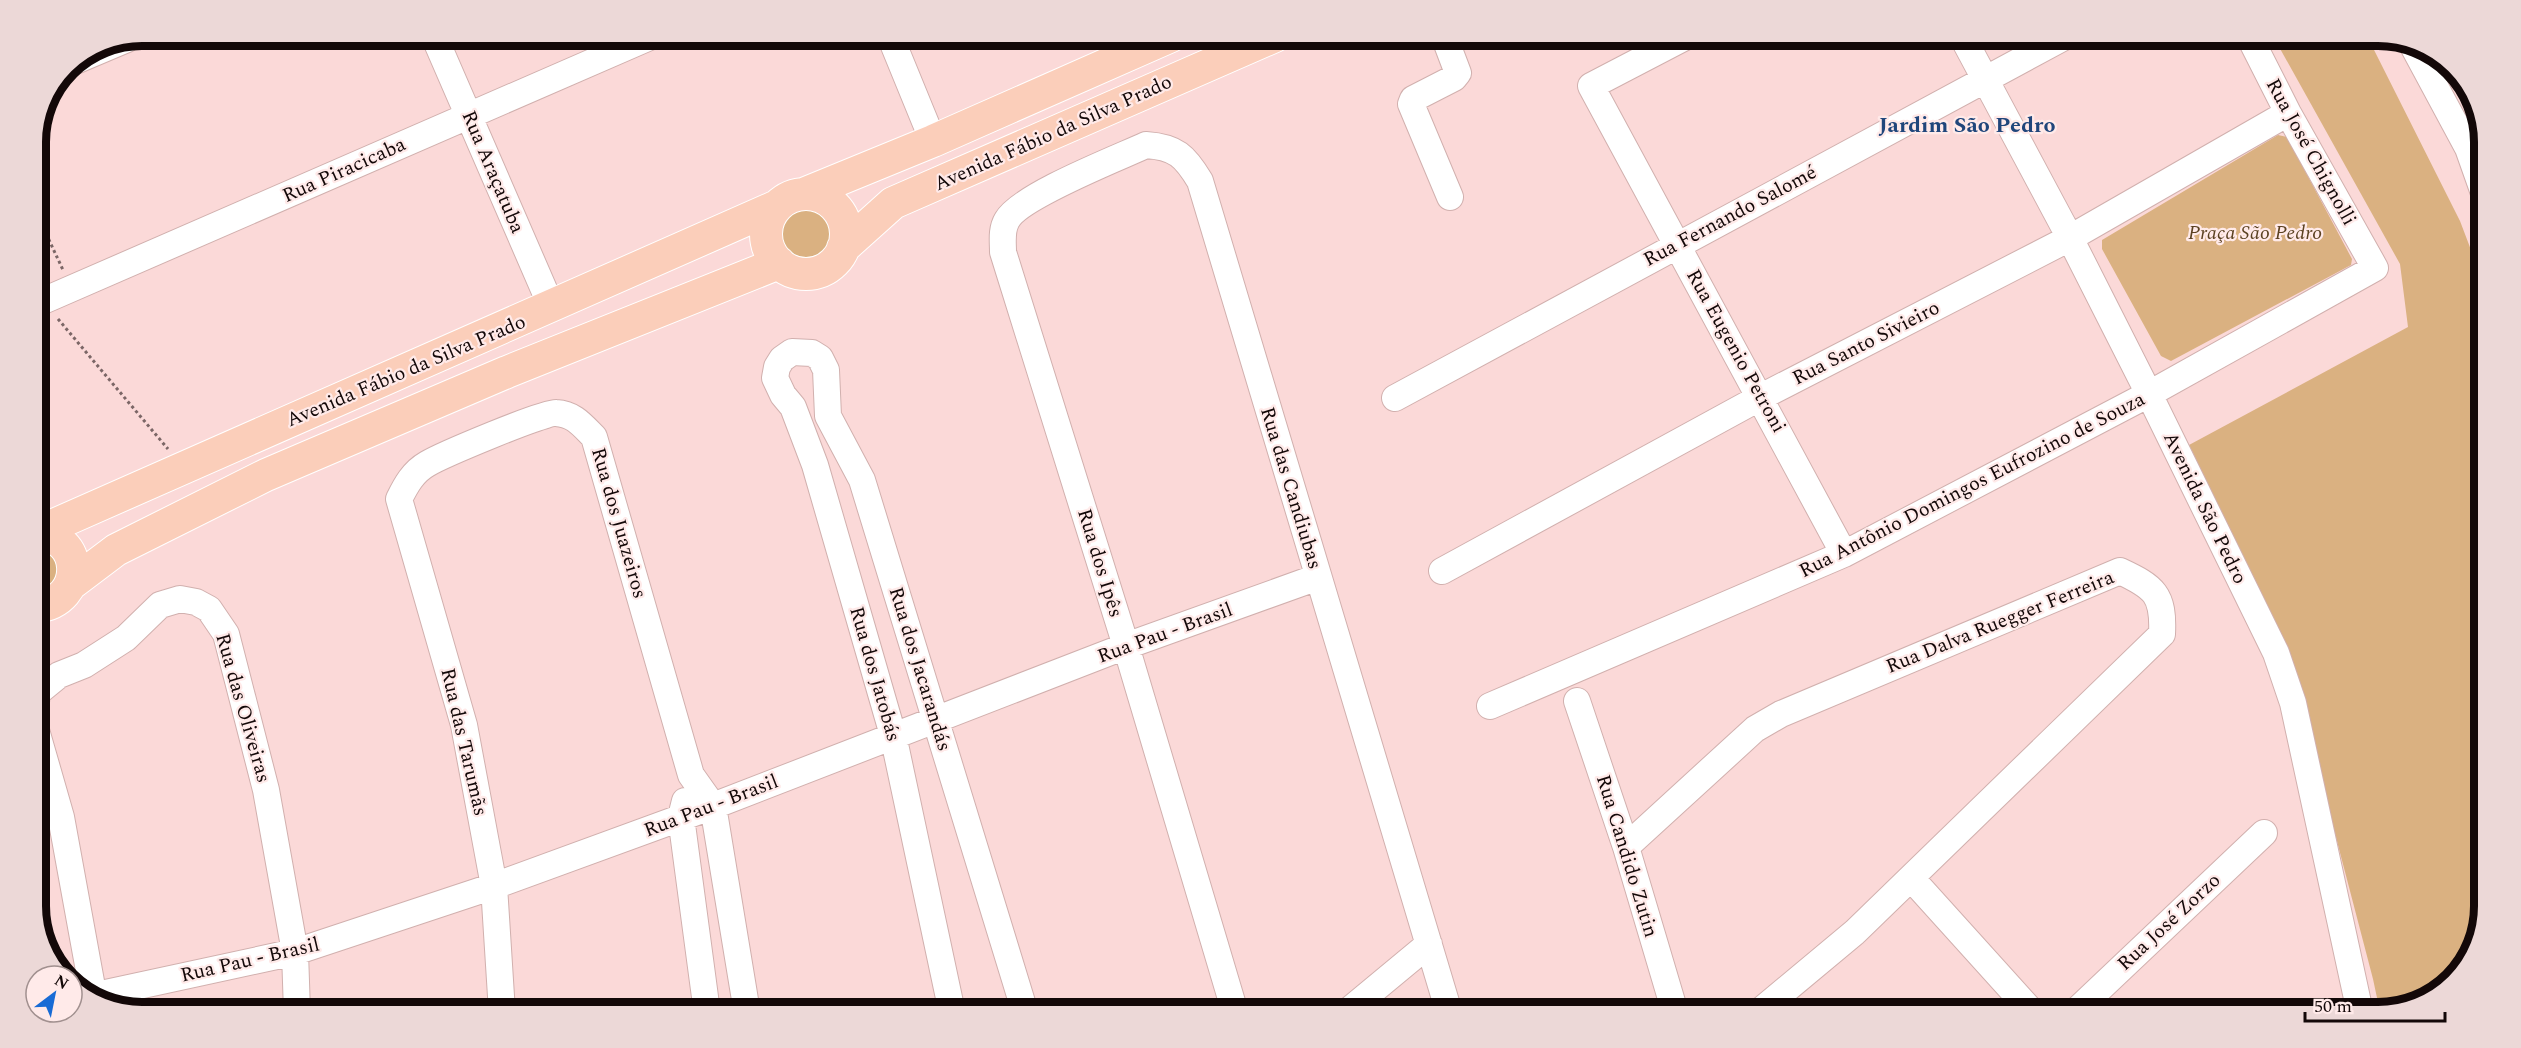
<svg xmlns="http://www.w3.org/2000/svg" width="2521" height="1048" viewBox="0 0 2521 1048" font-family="Spectral,serif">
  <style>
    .green { fill: #dab181 }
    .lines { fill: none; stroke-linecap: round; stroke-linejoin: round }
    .minor-casing { stroke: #d1b0ae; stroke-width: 28 }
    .major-casing { stroke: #fff; stroke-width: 34 }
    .path { stroke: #7b6666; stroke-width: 3; stroke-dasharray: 3 3; stroke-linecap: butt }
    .minor { stroke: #fff; stroke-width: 26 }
    .major { stroke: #fbceba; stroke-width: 32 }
    .labels { text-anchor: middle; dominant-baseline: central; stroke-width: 4.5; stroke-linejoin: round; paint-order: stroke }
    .street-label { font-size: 20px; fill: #130808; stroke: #ffeae9 }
    .park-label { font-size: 20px; font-style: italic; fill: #5b4121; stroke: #ffeae9 }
    .quarter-label { font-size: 22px; font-weight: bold; fill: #20467b; stroke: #ffeae9 }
    .rim { fill: none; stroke: #130808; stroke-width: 8 }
  </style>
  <rect width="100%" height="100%" fill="#fbd9d8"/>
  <!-- green -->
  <path class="green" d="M2273,36H2367L2460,221L2479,271L2485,300V906L2477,946L2438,994L2380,1012L2373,979L2286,646L2189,445L2408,327L2400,264Z
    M2278,135L2287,137L2352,259L2351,265L2171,361L2161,356L2102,249V240Z
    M778 235a28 28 0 1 1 56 0a28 28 0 1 1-56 0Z
    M36,542L45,543L65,577L36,599Z"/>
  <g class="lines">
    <!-- minor casing -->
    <g class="minor-casing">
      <path id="minor" d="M434,36L552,308
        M890,36L933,141
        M1444,36L1458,73L1454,78L1413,99L1411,104L1450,197
        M1687,36L1591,86L1844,554
        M1962,36L2070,238L2149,394L2276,653L2293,703L2360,1012
        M2411,42L2468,148L2485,196
        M75,61L127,39
        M36,304L652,36
        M1395,398L2066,36
        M1442,571L1761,397L2070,238L2288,113
        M1577,701L1626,847L1675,1012
        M36,702L37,693L59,675L84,665L126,638L160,605L180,599L196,602L209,609L226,634L266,790L295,952L297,1012
        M1490,706L1844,554L2149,394L2375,268L2288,113L2249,36
        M36,730L61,817L94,998
        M685,801L681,817L707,1012
        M1626,847L1755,729L1781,714L2120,571C2154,587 2164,594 2162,634L1855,932L1759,1012
        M1911,878L2032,1012
        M92,996L295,952L494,886L713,806L1126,646L1318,577
        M502,1012L494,886L464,725L399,499C406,485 413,472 427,464C442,455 544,412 556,413C574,414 582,425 594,437L691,775L713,806L747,1012
        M952,1012L893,735L815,465L793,407L783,395L775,378L777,367L782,359L792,352L812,353L820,358L826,370L828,416L862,480L1025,1012
        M1235,1012L1126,646L1003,252C1003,241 1001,230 1007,220C1020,196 1118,158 1146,145C1176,147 1185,156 1200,181L1449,1012
        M1347,1012L1429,944
        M2075,1012L2264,833"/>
    </g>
    <!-- major casing -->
    <g class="major-casing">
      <path id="major" d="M806,193L933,141L1171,36
        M766 234a40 40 0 1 1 80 0a40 40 0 1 1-80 0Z
        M843,248L893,203L1275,36
        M36,533L775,207
        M36,535C83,533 88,601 36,607
        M71,584L116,550L266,475L507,372L779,263"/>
    </g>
    <!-- path -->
    <path class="path" d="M36,212L63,270
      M58,319L168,449"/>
    <!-- minor -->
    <use href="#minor" class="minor"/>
    <!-- major -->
    <use href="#major" class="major"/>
  </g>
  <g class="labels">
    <!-- street labels -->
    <g class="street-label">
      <text transform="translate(1053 133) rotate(-24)">Avenida Fábio da Silva Prado</text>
      <text transform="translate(2311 152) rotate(61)">Rua José Chignolli</text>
      <text transform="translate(344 170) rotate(-24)">Rua Piracicaba</text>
      <text transform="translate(493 172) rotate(67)">Rua Araçatuba</text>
      <text transform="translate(1730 216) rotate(-28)">Rua Fernando Salomé</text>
      <text transform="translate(1866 343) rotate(-27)">Rua Santo Sivieiro</text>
      <text transform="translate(1736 351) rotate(61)">Rua Eugenio Petroni</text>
      <text transform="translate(406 371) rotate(-23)">Avenida Fábio da Silva Prado</text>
      <text transform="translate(1972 485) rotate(-27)">Rua Antônio Domingos Eufrozino de Souza</text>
      <text transform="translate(1291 488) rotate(73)">Rua das Candiubas</text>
      <text transform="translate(2205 508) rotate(64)">Avenida São Pedro</text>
      <text transform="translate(619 523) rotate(74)">Rua dos Juazeiros</text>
      <text transform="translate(1100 563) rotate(73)">Rua dos Ipês</text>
      <text transform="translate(2000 622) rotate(-22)">Rua Dalva Ruegger Ferreira</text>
      <text transform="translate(1165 633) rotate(-20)">Rua Pau - Brasil</text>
      <text transform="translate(920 669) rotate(73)">Rua dos Jacarandás</text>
      <text transform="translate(875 674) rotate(74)">Rua dos Jatobás</text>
      <text transform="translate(243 708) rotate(74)">Rua das Oliveiras</text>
      <text transform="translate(464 742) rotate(77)">Rua das Tarumãs</text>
      <text transform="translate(711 806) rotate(-21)">Rua Pau - Brasil</text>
      <text transform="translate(1627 856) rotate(73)">Rua Candido Zutin</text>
      <text transform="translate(2169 922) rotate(-43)">Rua José Zorzo</text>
      <text transform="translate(250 960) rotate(-13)">Rua Pau - Brasil</text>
    </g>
    <!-- park labels -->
    <g class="park-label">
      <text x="2255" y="233">Praça São Pedro</text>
    </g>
    <!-- quarter labels -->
    <g class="quarter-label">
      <text x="1967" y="125">Jardim São Pedro</text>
    </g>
  </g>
  <!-- crop -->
  <path d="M0 0H2521V1048H0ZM142 46H2378A96 96 0 0 1 2474 142V906A96 96 0 0 1 2378 1002H142A96 96 0 0 1 46 906V142A96 96 0 0 1 142 46Z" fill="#ecd8d7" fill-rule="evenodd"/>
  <path class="rim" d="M142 46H2378A96 96 0 0 1 2474 142V906A96 96 0 0 1 2378 1002H142A96 96 0 0 1 46 906V142A96 96 0 0 1 142 46Z"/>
  <!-- north arrow -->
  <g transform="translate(54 994) rotate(32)"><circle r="28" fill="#ffeae9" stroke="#a1908f" stroke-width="1.5"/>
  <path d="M0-4.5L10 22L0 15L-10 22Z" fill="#186bd5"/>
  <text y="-9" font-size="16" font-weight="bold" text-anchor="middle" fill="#130808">N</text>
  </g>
  <!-- scale -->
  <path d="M2305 1012v9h140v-9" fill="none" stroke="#130808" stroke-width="3"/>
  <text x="2314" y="1012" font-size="18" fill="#130808" stroke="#ffeae9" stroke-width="4.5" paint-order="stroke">50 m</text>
</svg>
